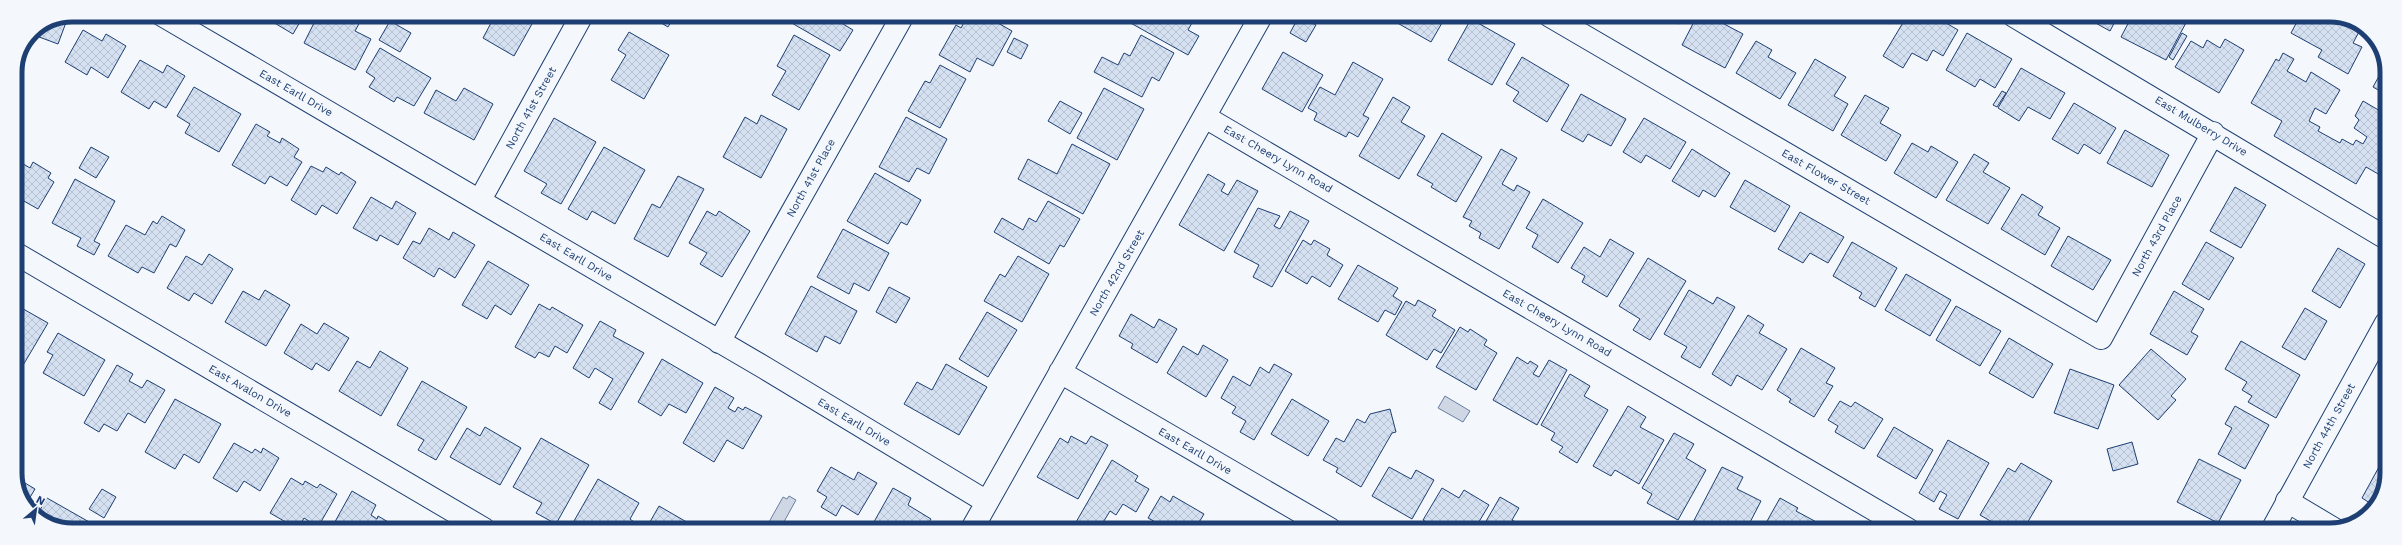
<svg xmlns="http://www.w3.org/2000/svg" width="2402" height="545" viewBox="0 0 2402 545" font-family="'Work Sans',sans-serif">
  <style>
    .water { fill: #cfd7e4; stroke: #687fa3 }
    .building { fill: url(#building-cross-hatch); stroke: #1d3f73 }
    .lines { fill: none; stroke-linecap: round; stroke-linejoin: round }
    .minor-casing { stroke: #1d3f73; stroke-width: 24 }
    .major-casing { stroke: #1d3f73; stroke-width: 24 }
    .minor { stroke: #f4f7fb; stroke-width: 22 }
    .major { stroke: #f4f7fb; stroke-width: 22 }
    .labels { text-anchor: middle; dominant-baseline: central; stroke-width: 3; stroke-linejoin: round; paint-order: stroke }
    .street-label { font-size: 11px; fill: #1d3f73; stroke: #f4f7fb }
    .rim { fill: none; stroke: #1d3f73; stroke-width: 5 }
  </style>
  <defs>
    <pattern id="building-cross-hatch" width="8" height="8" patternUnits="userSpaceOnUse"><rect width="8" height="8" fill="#d5e0f0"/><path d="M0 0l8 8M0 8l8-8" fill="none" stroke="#b6c1d1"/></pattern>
  </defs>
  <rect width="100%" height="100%" fill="#f4f7fb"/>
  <!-- water -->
  <path class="water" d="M1445,396L1470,411L1463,422L1438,408Z
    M789,496L796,500L780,529L769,522L783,497L787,499Z"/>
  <!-- building -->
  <path class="building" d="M261,15H304L293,34Z
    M318,15H347L360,22L355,31L371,39L355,70L304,43Z
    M482,15H537L514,56L483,38L491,23L481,18Z
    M648,15H675L668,27Z
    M778,15H828L853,30L840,51Z
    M968,15H984L1012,31L993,66L977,58L970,72L939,55L956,25L961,28Z
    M1118,16H1196L1188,30L1199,36L1188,55Z
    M1299,16L1316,25L1306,42L1290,33Z
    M1385,16H1446L1431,42Z
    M1662,16H1683L1679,24Z
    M1697,16H1709L1743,34L1725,68L1682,45Z
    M1854,16H1865L1863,21Z
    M1877,16H1895L1890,24Z
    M1907,16H1934L1958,30L1943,56L1933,50L1927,61L1912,53L1903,68L1883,56Z
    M2083,16H2118L2110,31Z
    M2132,16H2148L2155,20L2157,16H2177L2187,21L2166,60L2121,37Z
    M2300,16H2341L2373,34L2374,38L2360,30L2353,43L2362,47L2348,74L2318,57L2322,50L2291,33Z
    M68,17L58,44L31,34L32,32Z
    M1471,19L1515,44L1492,85L1448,60Z
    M390,21L411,33L400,52L379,40Z
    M83,30L102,41L106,34L126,46L108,78L91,67L87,75L65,62Z
    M629,32L669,55L644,99L611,80L626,55L618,50Z
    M1967,33L2012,59L1995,88L1980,79L1975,87L1946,70Z
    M2182,33L2187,36L2173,60L2169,57Z
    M794,35L830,55L799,110L772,95L786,71L777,66Z
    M1141,35L1174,53L1159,81L1152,77L1142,97L1094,72L1102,57L1118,65L1124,53L1130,56Z
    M1014,38L1028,45L1021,59L1007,52Z
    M2225,39L2244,50L2219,93L2175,67L2191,41L2203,48L2207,40L2220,48Z
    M1756,41L1772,50L1768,57L1796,73L1780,99L1736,73Z
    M380,48L431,78L414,106L397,97L394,102L369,87L375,78L366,72Z
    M1283,52L1323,75L1302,112L1262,89Z
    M2283,53L2294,59L2287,71L2306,82L2311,72L2340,90L2326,114L2315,108L2309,121L2320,127L2318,131L2340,143L2342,139L2353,145L2356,140L2363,144L2367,137L2354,128L2359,120L2355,116L2363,101L2387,115V179L2366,167L2356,184L2274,136L2282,121L2251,103L2276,59L2279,61Z
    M1522,57L1569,85L1547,122L1513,101L1519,92L1506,84Z
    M1815,59L1846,77L1834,96L1848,104L1833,131L1788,105Z
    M140,60L163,73L167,65L185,76L166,108L154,101L149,109L121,92Z
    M1353,62L1383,79L1363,115L1369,118L1358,137L1349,132L1346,137L1314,120L1317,113L1308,108L1320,87L1335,95Z
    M940,65L966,79L940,128L908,111L925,81L930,83Z
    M2385,65L2387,68V95L2373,87Z
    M2021,68L2065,93L2050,119L2028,107L2019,121L1998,108Z
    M194,87L241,114L219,152L185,133L190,124L177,116Z
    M464,88L493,104L474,140L424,113L436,90L456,101Z
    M1104,88L1144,109L1117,160L1077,138Z
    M2002,91L2006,93L1997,107L1993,105Z
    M1581,94L1626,119L1611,146L1588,134L1583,142L1561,130Z
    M1865,95L1889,108L1880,123L1901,135L1886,161L1841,135Z
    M1393,97L1410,107L1401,122L1425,136L1399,179L1359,156Z
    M1060,101L1082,113L1070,134L1048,121Z
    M2074,103L2116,128L2100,154L2084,144L2078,154L2052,139Z
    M761,115L787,129L761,178L723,157L745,117L757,124Z
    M906,117L947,139L929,174L917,168L909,182L879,167Z
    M554,118L596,142L561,204L541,193L547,184L524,171Z
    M1644,118L1686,142L1670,169L1646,155L1641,163L1623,152Z
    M256,124L270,132L267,136L280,143L282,138L299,149L294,157L302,162L287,186L270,176L265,184L232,165Z
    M2125,130L2169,155L2152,187L2107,163Z
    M1442,133L1482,157L1456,202L1431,187L1433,184L1417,175Z
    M1912,143L1928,152L1931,146L1958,162L1936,198L1894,173Z
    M1072,144L1110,164L1083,214L1018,179L1028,159L1057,174Z
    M91,147L109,157L96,178L79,168Z
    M604,147L645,170L615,224L592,211L587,220L568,209Z
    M1501,149L1517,158L1502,184L1514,191L1517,185L1530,192L1499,249L1479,238L1481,233L1469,226L1472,221L1463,217Z
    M1692,149L1730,173L1715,197L1703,190L1699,197L1672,181Z
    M1974,154L1989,163L1983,172L2010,188L1988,224L1946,200Z
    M15,159L30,168L33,162L51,173L48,178L54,182L38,209L15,196Z
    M311,166L323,172L326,167L339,175L341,172L356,182L337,214L322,205L316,215L291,200Z
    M875,173L921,200L907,225L901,222L888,244L847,221Z
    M1208,174L1225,184L1221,191L1228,195L1237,180L1258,191L1224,251L1179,225Z
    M678,176L704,189L668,257L634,239L652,204L660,208Z
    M75,179L115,201L94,241L100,244L94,255L77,246L81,238L52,223Z
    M1745,180L1790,206L1775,232L1730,207Z
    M2235,187L2266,205L2241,248L2210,231Z
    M2022,194L2043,207L2038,215L2060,228L2045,255L2001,229Z
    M371,197L392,209L396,201L416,213L398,245L380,235L377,241L353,228Z
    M1543,199L1583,223L1558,263L1532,247L1538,235L1526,228Z
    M1048,201L1080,219L1064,247L1060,245L1049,264L994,232L1002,218L1023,230L1029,218L1036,222Z
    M1258,208L1280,216L1274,226L1280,229L1290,211L1309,221L1272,287L1253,277L1259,265L1234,252Z
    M707,211L716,216L719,211L750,231L722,277L700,264L707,253L689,243Z
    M1800,212L1844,237L1828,263L1810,253L1803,263L1778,249Z
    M162,216L185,230L176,247L170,244L154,273L142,267L138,273L108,256L126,225L145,235L153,221L157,224Z
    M429,228L449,240L453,232L475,245L455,278L439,268L434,277L403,258L413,241L420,244Z
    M843,229L889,253L869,291L854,283L849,294L817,277Z
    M2068,236L2111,260L2093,290L2051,266Z
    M1610,239L1634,253L1607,297L1582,282L1585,276L1571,268L1584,247L1600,257Z
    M1303,240L1311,245L1314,240L1330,249L1327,255L1343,265L1330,287L1312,276L1307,284L1285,271Z
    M1852,242L1897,268L1875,307L1859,298L1862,293L1833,276Z
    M2206,242L2234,258L2209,300L2182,284Z
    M2338,248L2365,264L2340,308L2312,291Z
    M209,254L233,269L212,304L194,293L189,301L167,288L186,256L202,265Z
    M1018,256L1049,274L1022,322L984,301L1000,274L1005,277Z
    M1648,258L1686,281L1650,340L1633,330L1640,319L1619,306Z
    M488,261L529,285L511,315L495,305L487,319L462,305Z
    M1358,265L1398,288L1393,296L1402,302L1395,315L1385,310L1378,322L1338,299Z
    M1906,274L1951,300L1930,336L1885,310Z
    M811,286L857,311L840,344L825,336L817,352L785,334Z
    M889,287L910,298L896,323L876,312Z
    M265,290L290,305L266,346L225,322L243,291L259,300Z
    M1689,290L1713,304L1717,297L1735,307L1700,368L1681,357L1687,347L1664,334Z
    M2174,291L2204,309L2191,332L2198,336L2187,355L2150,334Z
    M15,296L22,300L18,306L48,323L22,367L15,364Z
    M1418,300L1436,310L1432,316L1455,330L1441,353L1434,349L1427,360L1386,335L1406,301L1415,306Z
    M539,304L550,310L552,307L583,325L567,353L555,346L549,357L539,352L535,358L515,347Z
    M1956,306L2001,331L1980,366L1936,340Z
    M2305,308L2327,321L2305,360L2282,347Z
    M987,312L1017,330L988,377L959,359Z
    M1131,314L1154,328L1159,319L1177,329L1157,363L1131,348L1133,344L1119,336Z
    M1748,315L1764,325L1759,333L1787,349L1762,390L1737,375L1731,386L1712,374Z
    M600,321L616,330L613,336L644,353L611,410L599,403L613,379L595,368L589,378L573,368Z
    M324,323L349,338L329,371L316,363L312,370L284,353L301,324L317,334Z
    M1460,327L1468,332L1470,329L1487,340L1484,345L1497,353L1476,390L1436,367Z
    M58,333L105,360L84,396L43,373L53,355L47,352Z
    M2009,338L2053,364L2033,398L1989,373Z
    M2241,341L2300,375L2276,418L2248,402L2252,396L2242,390L2247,382L2225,369Z
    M1203,345L1228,360L1206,397L1167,373L1183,346L1198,355Z
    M1801,348L1835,368L1826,383L1833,386L1814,417L1789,402L1791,399L1777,390Z
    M2151,349L2186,379L2171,396L2176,400L2158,420L2119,385Z
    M380,351L408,368L381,416L339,391L357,361L370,368Z
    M1517,357L1528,364L1530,361L1538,366L1533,374L1539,377L1549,360L1567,370L1537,425L1493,400Z
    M662,359L703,383L686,413L669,404L661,416L638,402Z
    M946,364L987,387L959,435L904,404L917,382L932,390Z
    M1274,364L1292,374L1254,440L1240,432L1246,421L1232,413L1236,407L1221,398L1233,376L1250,386L1260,367L1269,373Z
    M117,365L133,374L129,381L142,388L147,380L165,390L145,423L128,413L117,431L104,424L99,432L84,423Z
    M2070,369L2114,385L2098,429L2054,413Z
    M1570,374L1590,386L1584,396L1608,410L1577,463L1559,452L1563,447L1551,440L1555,433L1541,425Z
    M422,381L467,407L436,460L418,450L424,440L397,425Z
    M715,387L734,398L728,408L735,412L738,407L743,410L745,407L762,416L743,449L727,440L714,462L683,443Z
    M175,399L221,424L199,463L184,454L175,469L145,452Z
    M1292,399L1329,421L1308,456L1271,434Z
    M1840,401L1851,407L1855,402L1883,419L1864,449L1835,432L1838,426L1828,420Z
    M1628,406L1646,417L1640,427L1664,440L1639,484L1615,470L1611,476L1593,466Z
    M2235,406L2269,425L2245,469L2218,454L2232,428L2225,424Z
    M1390,409L1396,432L1392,433L1361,487L1336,472L1338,468L1323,460L1336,438L1344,442L1357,419L1365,423L1370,414Z
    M485,427L521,448L500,485L450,457L467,428L480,436Z
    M1894,427L1933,450L1916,479L1877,456Z
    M1674,433L1694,444L1686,458L1706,470L1678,520L1647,503L1652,494L1642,488Z
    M1071,436L1086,444L1091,436L1108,445L1078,499L1037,477L1060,438L1068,443Z
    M541,438L589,465L556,524L536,513L542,503L513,487Z
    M1948,440L1989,463L1958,519L1939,509L1947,495L1940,491L1934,502L1919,493Z
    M2132,442L2138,464L2113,471L2107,449Z
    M234,443L252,453L255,449L261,453L263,448L279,458L260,491L244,481L237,492L213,478Z
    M2386,454V484L2373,505L2362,498Z
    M2199,459L2241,480L2218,523L2177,502Z
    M1112,460L1138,476L1135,481L1149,489L1136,512L1123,504L1116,515L1110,511L1099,529H1072Z
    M2021,463L2052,481L2023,530H2006L1980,515L2008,468L2015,472Z
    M831,467L854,480L858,472L877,483L858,515L842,505L836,516L821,507L827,497L817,491Z
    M1389,467L1411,479L1416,470L1434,480L1412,519L1372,496Z
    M1722,467L1743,477L1737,489L1761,501L1746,530H1689Z
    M15,477L35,489L26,504L15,480Z
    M291,478L303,485L305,481L317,488L320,484L337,494L318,527L304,518L298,529L270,513Z
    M598,479L639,503L630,519L634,522L630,529H589L574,521Z
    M893,488L911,498L908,505L931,519L925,529H870Z
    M1442,488L1459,498L1464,490L1489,505L1474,530H1439L1423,520Z
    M102,489L116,497L104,518L89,509Z
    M352,491L376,505L371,515L377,519L378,516L395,526L393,529H331Z
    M1161,496L1170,502L1173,496L1204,514L1195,529H1168L1148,518Z
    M1500,497L1519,508L1512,520L1530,530H1481Z
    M47,498L98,527L97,529H61L37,515Z
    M1780,498L1798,508L1796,511L1822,525L1819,530H1762Z
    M659,506L697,528L696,529H646Z"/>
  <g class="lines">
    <!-- minor casing -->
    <g class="minor-casing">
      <path id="minor" d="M162,15L765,368L987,502
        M1550,16L2101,338L2213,133
        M2014,16L2386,238
        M1205,117L1909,530
        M480,200L582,15
        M15,253L484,529
        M719,342L903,15
        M1060,372L1330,529
        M2287,501L2334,529
        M972,529L1261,16"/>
    </g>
    <!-- major casing -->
    <g class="major-casing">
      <path id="major" d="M2272,530L2386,323"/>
    </g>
    <!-- minor -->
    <use href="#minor" class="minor"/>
    <!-- major -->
    <use href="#major" class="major"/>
  </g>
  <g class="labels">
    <!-- street labels -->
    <g class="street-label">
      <text transform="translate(296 93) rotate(30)">East Earll Drive</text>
      <text transform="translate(531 108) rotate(-61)">North 41st Street</text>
      <text transform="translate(2201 126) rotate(31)">East Mulberry Drive</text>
      <text transform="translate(1278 159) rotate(30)">East Cheery Lynn Road</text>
      <text transform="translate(1826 177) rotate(30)">East Flower Street</text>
      <text transform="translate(811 178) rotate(-61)">North 41st Place</text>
      <text transform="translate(2157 236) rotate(-61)">North 43rd Place</text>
      <text transform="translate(576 257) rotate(31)">East Earll Drive</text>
      <text transform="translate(1117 273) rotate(-60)">North 42nd Street</text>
      <text transform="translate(1557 323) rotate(30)">East Cheery Lynn Road</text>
      <text transform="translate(250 391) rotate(30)">East Avalon Drive</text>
      <text transform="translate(854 422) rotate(31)">East Earll Drive</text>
      <text transform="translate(2329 426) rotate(-61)">North 44th Street</text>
      <text transform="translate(1195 451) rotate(30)">East Earll Drive</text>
    </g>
  </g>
  <!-- crop -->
  <path d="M0 0H2402V545H0ZM72 22H2330A50 50 0 0 1 2380 72V473A50 50 0 0 1 2330 523H72A50 50 0 0 1 22 473V72A50 50 0 0 1 72 22Z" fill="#f4f7fb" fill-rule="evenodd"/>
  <path class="rim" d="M72 22H2330A50 50 0 0 1 2380 72V473A50 50 0 0 1 2330 523H72A50 50 0 0 1 22 473V72A50 50 0 0 1 72 22Z"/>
  <!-- north arrow -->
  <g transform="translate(36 509) rotate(29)" stroke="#f4f7fb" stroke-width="3" paint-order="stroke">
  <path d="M0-3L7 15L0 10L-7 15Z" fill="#1d3f73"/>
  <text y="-6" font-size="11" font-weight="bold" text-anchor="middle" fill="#1d3f73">N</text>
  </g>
</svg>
